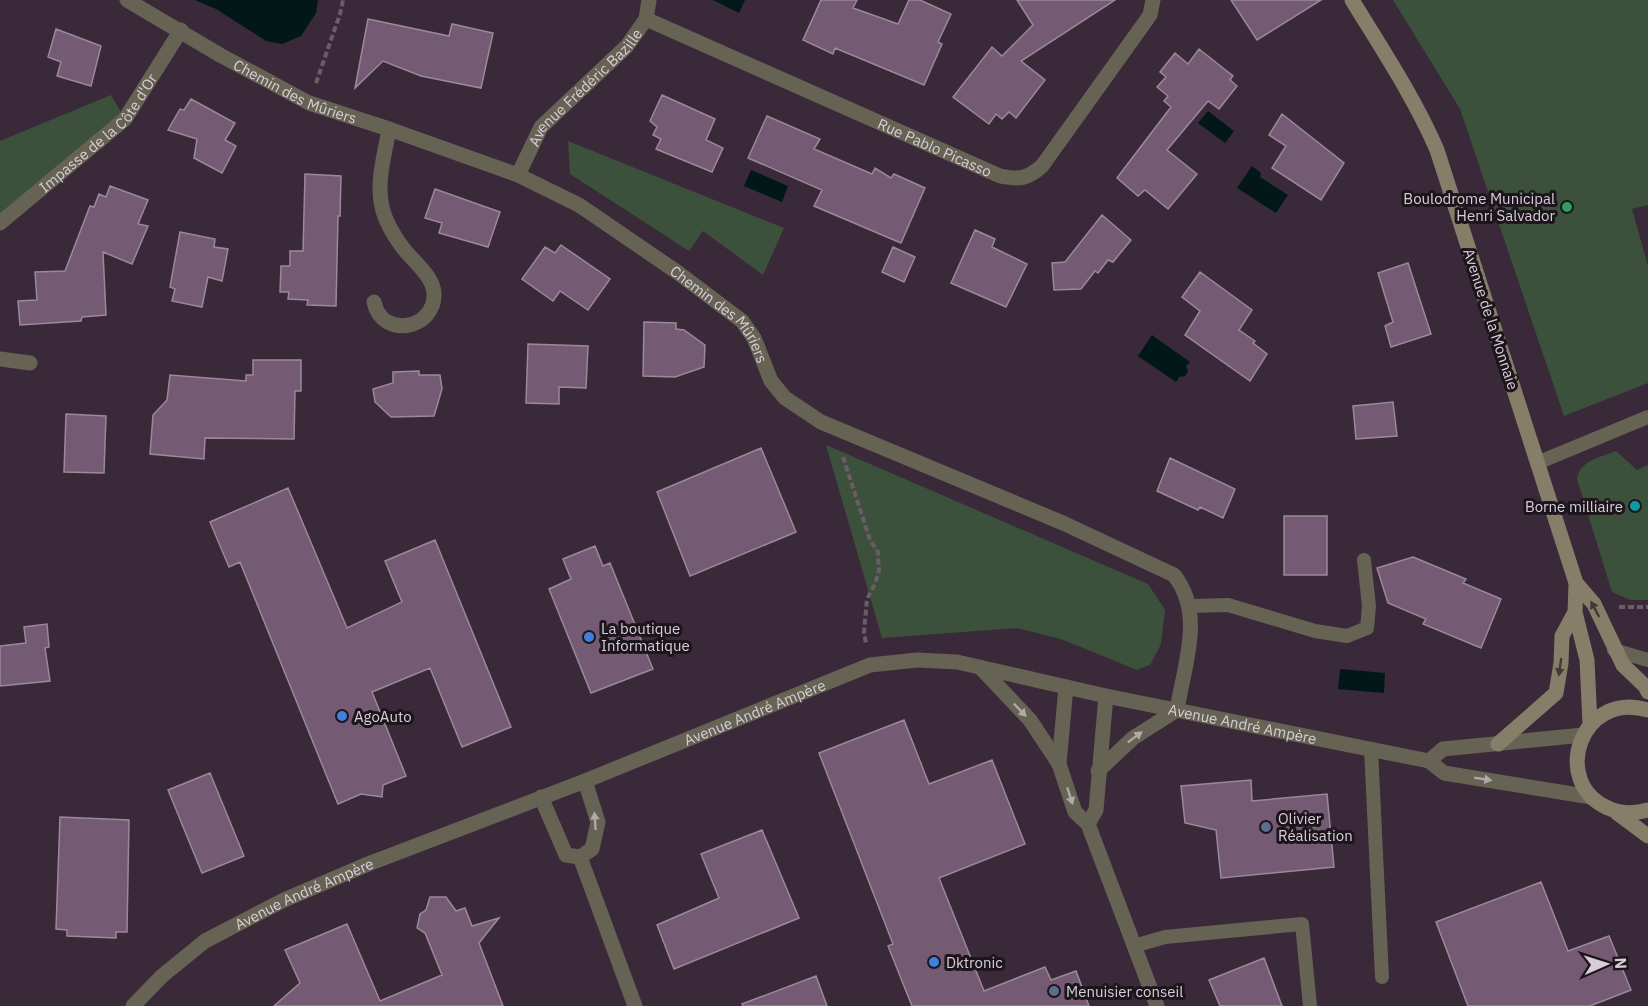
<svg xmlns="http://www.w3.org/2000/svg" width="1648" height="1006" viewBox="0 0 1648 1006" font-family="'IBM Plex Sans',sans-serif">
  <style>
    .green { fill: #3c513c }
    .water { fill: #021718 }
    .building { fill: #745a73; stroke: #9c889b; stroke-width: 1.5 }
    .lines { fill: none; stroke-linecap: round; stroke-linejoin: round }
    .path { stroke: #6b5c6a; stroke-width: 4; stroke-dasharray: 6 3; stroke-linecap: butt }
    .lane { stroke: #666254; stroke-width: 14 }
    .street { stroke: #666254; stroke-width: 15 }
    .secondary { stroke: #857e68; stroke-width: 15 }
    .oneway { fill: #413a37 }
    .oneway2 { fill: #b1a8aa }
    .leisure-dot { fill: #2e9e5b; stroke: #1c151c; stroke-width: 2 }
    .culture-dot { fill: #0f9aa8; stroke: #1c151c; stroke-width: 2 }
    .shop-dot { fill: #3f7fe0; stroke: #1c151c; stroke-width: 2 }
    .service-dot { fill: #5c6f8a; stroke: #1c151c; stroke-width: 2 }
    .labels { text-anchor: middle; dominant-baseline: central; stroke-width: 6; stroke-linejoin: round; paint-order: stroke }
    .street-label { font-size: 15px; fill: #d9ced8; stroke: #1c151c }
    .poi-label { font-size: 15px; fill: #d9ced8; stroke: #1c151c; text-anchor: start }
  </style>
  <rect width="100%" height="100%" fill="#392939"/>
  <!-- green -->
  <path class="green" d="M1393,0H1648V205L1632,209L1648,266V383L1564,416L1460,109Z
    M111,95L125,119L0,223V141Z
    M568,141L784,228L763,275L703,231L689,251L570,174Z
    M826,445L1148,584L1165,610L1161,644L1150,665L1137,670L1061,639L1017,628L882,638Z
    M1616,451L1637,470L1648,465V600H1630L1612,592L1577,479C1579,461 1601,457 1616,451Z"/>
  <!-- water -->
  <path class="water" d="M195,0H318L316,13L301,36L282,44L266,41L216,9Z
    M713,0H745L739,13Z
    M1208,111L1234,131L1225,143L1198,123Z
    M1252,166L1261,173L1260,177L1288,195L1276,213L1237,188Z
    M751,170L788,186L782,202L744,186Z
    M1152,335L1190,362L1186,366L1188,371L1185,376L1179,377L1176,382L1138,356Z
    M1340,669L1385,673L1384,693L1338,689Z"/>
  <!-- building -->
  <path class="building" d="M821,0H857L853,8L898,24L909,0H920L951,14L938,42L942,44L924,85L835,48L833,54L803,40Z
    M1017,0H1115L1021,61L1045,80L1016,118L1009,112L1002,119L996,114L989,124L953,97L992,47L1002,56L1033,25Z
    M1231,0H1321L1257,40Z
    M368,19L449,36L452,24L493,33L481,88L421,76L383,61L355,88Z
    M56,29L101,46L91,86L57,76L61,62L48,57Z
    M1199,49L1233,76L1230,80L1237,86L1219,109L1208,101L1167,150L1197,174L1168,209L1145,190L1138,196L1117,178L1171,107L1164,101L1168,96L1157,87L1166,77L1160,72L1175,53L1188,64Z
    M662,95L715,119L706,140L723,148L712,172L656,149L661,139L653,135L657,127L650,121Z
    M191,99L235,123L225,140L236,146L222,173L194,158L197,139L168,130L180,109L184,110Z
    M1282,114L1344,163L1321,200L1272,168L1286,146L1269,135Z
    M767,116L820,139L814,149L872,174L875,168L891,178L894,174L925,188L901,243L814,206L822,190L748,158Z
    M305,174L341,176L340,216H338L336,306L307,305L308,300L288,299L289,292H280L281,266H290V251H303Z
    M110,186L148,200L138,224L148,226L132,264L103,252L106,315L82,317L81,321L20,325L18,301L37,300L35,272L65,271L90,206L94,207L99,194L106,197Z
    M435,189L500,212L488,247L439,233L442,223L425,218Z
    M1102,215L1131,240L1113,262L1108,260L1098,273L1095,271L1081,289L1054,290L1052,263L1065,262Z
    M975,230L995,239L992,247L1027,264L1006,307L951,283Z
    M180,232L215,239L214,247L228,249L222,281L208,277L202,307L172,301L175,289L170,287Z
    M561,245L610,279L588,310L560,291L553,301L522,279L545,247L555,253Z
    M893,247L915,257L904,282L882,272Z
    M1408,263L1431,334L1391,347L1385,326L1393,322L1378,273Z
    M1200,272L1252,310L1239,330L1255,341L1253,343L1267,354L1250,381L1185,335L1200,311L1182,297Z
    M644,322L676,323V329L684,330L705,345L704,367L675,377L643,376Z
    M528,344L588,346L586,388L559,387V404L526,403Z
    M253,360H301V391H295L294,439L205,438L204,459L150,454L153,415L167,400L170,375L246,381V375H253Z
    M419,371V375H440L442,389L434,416L391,417L375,402L373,389L393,383V372Z
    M1393,402L1397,436L1356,439L1353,406Z
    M66,414L106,416L104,473L64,472Z
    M761,448L796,532L690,576L657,492Z
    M1170,458L1235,489L1223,518L1200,507L1198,510L1157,491Z
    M288,488L347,628L402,602L385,561L435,540L511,727L462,747L430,668L372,692L406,776L383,785L382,797L361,794L338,804L240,562L229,567L210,522Z
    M1284,516H1327V575H1284Z
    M595,546L603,566L610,563L653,669L591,693L549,589L571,579L563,559Z
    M1413,557L1466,579L1463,583L1501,599L1481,648L1423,624L1426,619L1388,603L1377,568Z
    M47,624L49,647L45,648L50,681L0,686V646L26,643L24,627Z
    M904,720L929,784L992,760L1025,844L939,878L984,991L1045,967L1051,980L1076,971L1089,1006H912L888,946L893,944L819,753Z
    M210,773L244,856L202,873L168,790Z
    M1251,780L1252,801L1327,794L1334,867L1221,878L1216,830L1185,823L1181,786Z
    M60,817L129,820L127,932H116V938L67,936V930L56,929Z
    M762,830L799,918L674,969L657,925L719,898L701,854Z
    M1541,882L1568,951L1609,936L1631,990L1590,1006H1468L1436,922Z
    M430,897H446L456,911L465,908L472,926L499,918L479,943L503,1006H274L300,983L285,950L347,924L380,1001L442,975L425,933L417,928L420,914L426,910Z
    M1264,958L1282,1006H1220L1209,980Z
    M816,976L827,1006H743L742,1004Z"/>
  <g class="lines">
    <!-- path -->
    <path class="path" d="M316,83L340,14L343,0
      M843,457L870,540L878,552L879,570L875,584L867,599L864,633L866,643
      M1619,607H1648"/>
    <!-- lane -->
    <path class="lane" d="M1537,463L1648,417
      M1190,606L1228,605L1315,631L1347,636L1367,628L1369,606L1364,560
      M1614,650L1648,660
      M1371,749L1382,977
      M1134,946L1165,937L1302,924L1310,1006"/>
    <!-- street -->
    <g class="street">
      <path id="s1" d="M127,0L220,55L309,103L389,129L518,175L579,205L677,272L742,321L754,338L771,381L785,398L821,422L1063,523L1174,575C1205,614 1184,665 1177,710L1133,738L1098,771"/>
      <path id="s2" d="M646,19L1000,176C1020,180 1027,179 1042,166L1150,15L1153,0"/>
      <path id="s3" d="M518,175L541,127L627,46L646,19L649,0"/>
      <path id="s4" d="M0,223L125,119L181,30"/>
      <path d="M374,302C382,340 436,329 434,293C433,276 413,261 403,248C394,236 385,221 382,207C376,181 385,154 389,129"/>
      <path d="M0,359L30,363"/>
      <path d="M980,667L1030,720L1059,764L1075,812L1088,824L1157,1006"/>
      <path d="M1429,761L1443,749L1583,735"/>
      <path d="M1059,764L1066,687"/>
      <path d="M541,797L566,855L580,857L592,849L598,822L585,781"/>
      <path d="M1088,824L1096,810L1106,696"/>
      <path d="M580,857L635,1006"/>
      <path id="s5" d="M133,1006L162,976L205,941L284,900L368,864L585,781L870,665L917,660L957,662L1106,696L1429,761L1444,773L1591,797"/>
    </g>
    <!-- secondary -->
    <path class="secondary" d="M1352,0C1382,49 1414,97 1437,150L1576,583L1575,612L1587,660L1590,724
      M1576,583L1594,604L1623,665L1645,686L1648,692
      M1648,710C1580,690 1550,783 1608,808C1621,814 1634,814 1648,810
      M1498,744L1556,693L1561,663L1562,636L1575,612
      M1617,813L1648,836"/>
  </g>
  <!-- one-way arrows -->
  <defs><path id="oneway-solid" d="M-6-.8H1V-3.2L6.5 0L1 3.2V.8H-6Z" transform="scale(1.5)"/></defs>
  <g class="oneway">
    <use href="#oneway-solid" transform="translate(1595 609) rotate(-118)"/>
    <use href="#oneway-solid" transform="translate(1560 667) rotate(98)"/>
  </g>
  <g class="oneway2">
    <use href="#oneway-solid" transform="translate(1020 710) rotate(46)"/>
    <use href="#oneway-solid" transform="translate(1135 737) rotate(-37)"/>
    <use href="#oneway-solid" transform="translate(1483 779) rotate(9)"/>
    <use href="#oneway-solid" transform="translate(1070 796) rotate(72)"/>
    <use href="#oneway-solid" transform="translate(595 821) rotate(-94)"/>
  </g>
  <!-- markers -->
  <circle class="leisure-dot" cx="1567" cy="207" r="6"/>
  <circle class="culture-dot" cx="1635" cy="506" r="6"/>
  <g class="shop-dot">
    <circle cx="589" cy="637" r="6"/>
    <circle cx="342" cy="716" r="6"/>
    <circle cx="934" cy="962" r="6"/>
  </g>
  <g class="service-dot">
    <circle cx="1266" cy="827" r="6"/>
    <circle cx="1054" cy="991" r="6"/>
  </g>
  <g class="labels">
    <!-- street labels -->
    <g class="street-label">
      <text stroke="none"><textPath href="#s3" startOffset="112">Avenue Frédéric Bazille</textPath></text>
      <text stroke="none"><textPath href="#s1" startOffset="192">Chemin des Mûriers</textPath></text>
      <text stroke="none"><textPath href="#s4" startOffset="134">Impasse de la Côte d'Or</textPath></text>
      <text stroke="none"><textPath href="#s2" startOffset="316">Rue Pablo Picasso</textPath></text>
      <text stroke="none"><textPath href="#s1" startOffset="678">Chemin des Mûriers</textPath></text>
      <text transform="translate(1491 319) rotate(72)">Avenue de la Monnaie</text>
      <text stroke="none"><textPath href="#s5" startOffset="693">Avenue André Ampère</textPath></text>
      <text stroke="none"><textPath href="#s5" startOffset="1197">Avenue André Ampère</textPath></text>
      <text stroke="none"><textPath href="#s5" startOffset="207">Avenue André Ampère</textPath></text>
    </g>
    <!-- poi labels -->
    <g class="poi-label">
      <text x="1555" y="198" text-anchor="end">Boulodrome Municipal<tspan x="1555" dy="17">Henri Salvador</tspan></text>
      <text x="1623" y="506" text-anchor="end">Borne milliaire</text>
      <text x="601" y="628">La boutique<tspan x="601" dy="17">Informatique</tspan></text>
      <text x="354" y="716">AgoAuto</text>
      <text x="1278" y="818">Olivier<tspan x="1278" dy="17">Réalisation</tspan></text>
      <text x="946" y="962">Dktronic</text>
      <text x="1066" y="991">Menuisier conseil</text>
    </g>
  </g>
  <!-- north arrow -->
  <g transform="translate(1606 964) rotate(87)" stroke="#1c151c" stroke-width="4.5" paint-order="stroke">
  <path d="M0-4.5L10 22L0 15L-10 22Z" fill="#d9ced8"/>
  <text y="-9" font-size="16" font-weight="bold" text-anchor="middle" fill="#d9ced8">N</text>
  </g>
</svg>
